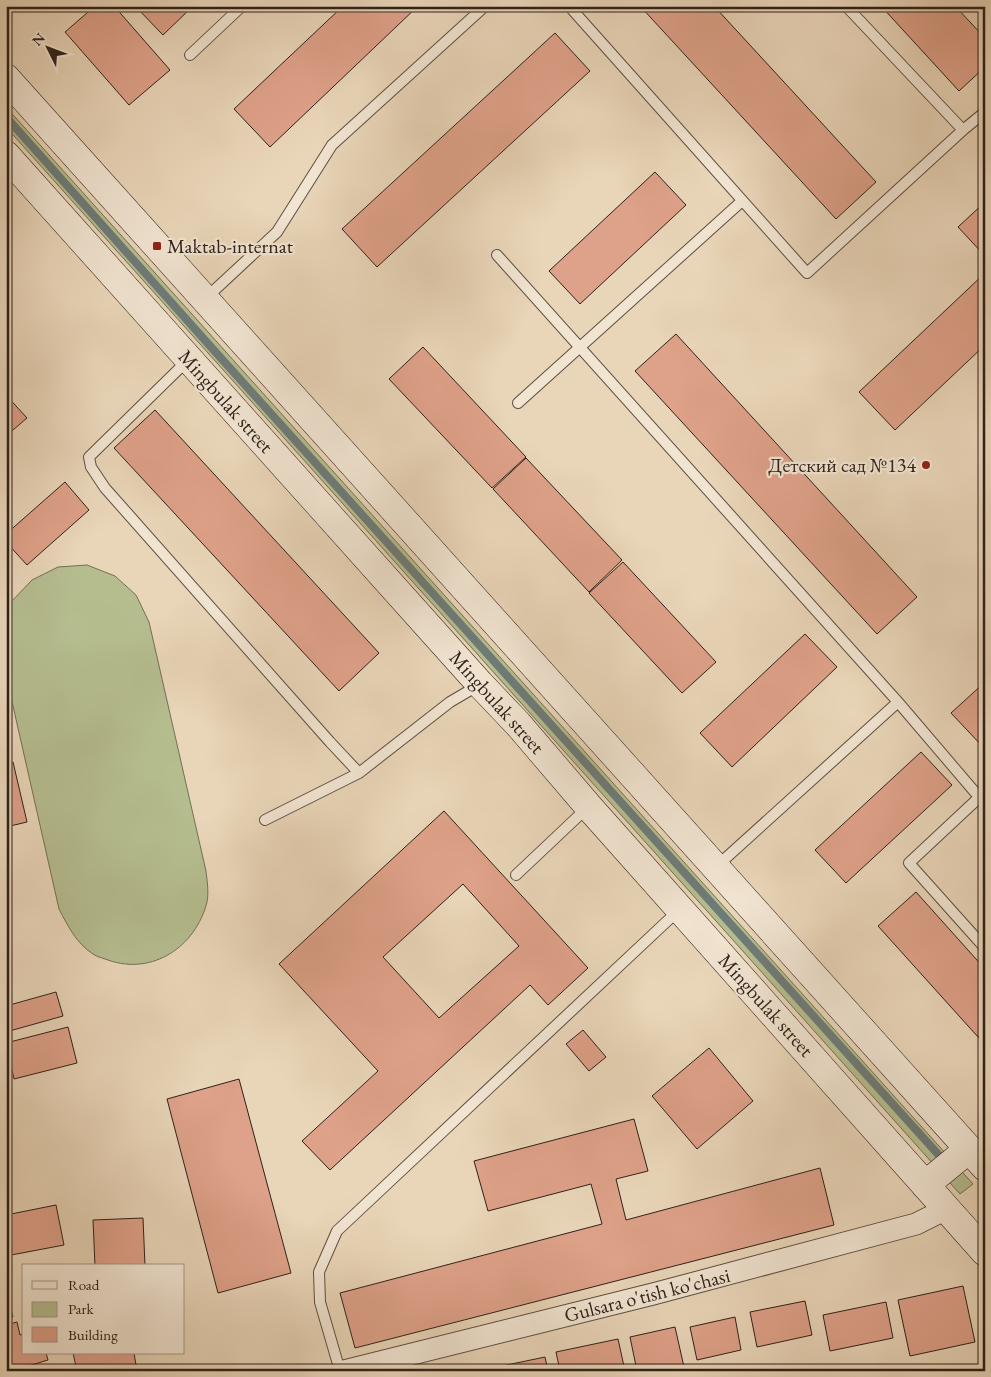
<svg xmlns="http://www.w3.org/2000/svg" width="991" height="1377" viewBox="0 0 991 1377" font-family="'EB Garamond',serif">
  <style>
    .green { fill: #b5bd8f; stroke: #726f54 }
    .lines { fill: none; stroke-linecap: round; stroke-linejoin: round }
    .stream { stroke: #6e7b78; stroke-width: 8 }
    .building { fill: #dea189; stroke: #2e211a; fill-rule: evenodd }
    .service-casing { stroke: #5d4e42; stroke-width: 12 }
    .minor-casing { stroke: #5d4e42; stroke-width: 23 }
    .secondary-casing { stroke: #2e211a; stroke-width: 29 }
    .service { stroke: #f1e4d1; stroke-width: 10 }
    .minor { stroke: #f1e4d1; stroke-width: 21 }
    .secondary { stroke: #f1e4d1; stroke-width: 28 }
    .poi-dot { fill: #8f2418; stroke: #f1e4d1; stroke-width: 2 }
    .labels { text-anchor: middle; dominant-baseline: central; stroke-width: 4.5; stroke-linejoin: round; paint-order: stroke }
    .poi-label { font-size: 20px; fill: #2e211a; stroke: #f1e4d1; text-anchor: start }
    .street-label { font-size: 20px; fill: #2e211a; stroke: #f1e4d1 }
  </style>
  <rect width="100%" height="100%" fill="#e9d5b8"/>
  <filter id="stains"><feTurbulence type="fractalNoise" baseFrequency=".004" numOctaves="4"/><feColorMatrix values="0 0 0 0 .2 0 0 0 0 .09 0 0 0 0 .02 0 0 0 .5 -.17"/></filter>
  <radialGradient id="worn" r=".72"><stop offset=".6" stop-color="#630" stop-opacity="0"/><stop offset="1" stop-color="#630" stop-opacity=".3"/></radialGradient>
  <!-- green -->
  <path class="green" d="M6,107L973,1184L960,1194L6,127Z
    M87,565L115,576L136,595L149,622L206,871C207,880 209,892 207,902C196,946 153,976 108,960C103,958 97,957 93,954C76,943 68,926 59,909L6,675V616L11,602L32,580L58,567Z"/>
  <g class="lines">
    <!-- stream -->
    <path class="stream" d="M6,117L211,347L945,1162"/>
  </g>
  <!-- building -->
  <path class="building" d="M95,6H114L170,70L129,105L65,32Z
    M135,6H193L163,35Z
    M343,6H418L270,147L234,109Z
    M640,6H714L876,182L836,219Z
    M881,6H955L985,38V67L959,91Z
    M555,33L590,71L377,267L342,229Z
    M655,172L686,205L580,304L549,271Z
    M985,202V256L958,227Z
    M985,273V345L895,430L859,392Z
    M676,334L917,597L877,634L635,371Z
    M423,347L526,457L492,488L389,379Z
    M6,395L27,418L6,436Z
    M155,410L379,653L339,691L114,448Z
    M526,458L622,560L589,592L493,489Z
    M65,482L89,510L27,565L6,542V534Z
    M623,562L716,662L682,693L589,593Z
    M805,634L837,667L732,767L700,733Z
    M985,682V745L983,747L951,713Z
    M921,752L952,785L846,883L815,850Z
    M13,762L27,822L6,827V763Z
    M444,811L588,968L548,1005L530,985L330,1170L302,1141L378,1071L279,964ZM463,884L519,946L439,1018L383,957Z
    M916,892L985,969V1030L978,1037L878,926Z
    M56,992L63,1016L6,1032V1006Z
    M68,1027L77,1063L14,1079L6,1043Z
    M583,1030L606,1057L589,1071L566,1044Z
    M985,1030V1045L978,1037Z
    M709,1048L753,1101L697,1149L652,1096Z
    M239,1079L291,1273L218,1293L167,1099Z
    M634,1119L648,1171L616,1179L626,1220L820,1168L834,1225L355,1348L340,1293L602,1224L591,1184L488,1211L474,1161Z
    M56,1205L64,1245L6,1256V1215Z
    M143,1218L145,1266H95L93,1220Z
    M963,1286L975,1342L910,1356L898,1300Z
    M6,1291L13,1317L6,1319Z
    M805,1301L812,1335L757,1347L750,1312Z
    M886,1302L893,1338L830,1351L823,1315Z
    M735,1317L741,1350L697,1360L690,1327Z
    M17,1322L20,1335L24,1334V1353H46L48,1360L12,1371H6V1325Z
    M675,1327L684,1367L665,1371H637L630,1337Z
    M618,1339L625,1371H560L556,1352Z
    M73,1353H134L137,1371H77Z
    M545,1357L548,1371H503L502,1366Z"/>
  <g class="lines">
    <!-- service casing -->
    <g class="service-casing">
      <path id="service" d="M569,6L807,273L963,130
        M846,6L963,130L985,112
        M190,55L242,6
        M497,255L898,702
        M206,298L277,232L332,145L485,6
        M188,360L89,457L91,467L105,488L330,742L359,773L450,702L479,685
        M518,403L742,201
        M985,792L909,863L985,948
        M265,820L359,773
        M717,866L898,702L985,804
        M516,875L588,807
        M340,1371L320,1302L319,1272L337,1231L680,909"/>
    </g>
    <!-- minor casing -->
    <g class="minor-casing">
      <path id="minor" d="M344,1371L653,1294L916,1224L946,1209"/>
    </g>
    <!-- secondary casing -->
    <g class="secondary-casing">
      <path id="secondary" d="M6,78L985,1167
        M6,155L480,684L518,724L589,807L985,1252
        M925,1185L969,1149"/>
    </g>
    <!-- service -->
    <use href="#service" class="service"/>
    <!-- minor -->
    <use href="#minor" class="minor"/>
    <!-- secondary -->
    <use href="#secondary" class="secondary"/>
  </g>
  <!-- markers -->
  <g class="poi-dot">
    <rect x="152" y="241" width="10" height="10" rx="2.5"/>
    <circle cx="926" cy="465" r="5"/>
  </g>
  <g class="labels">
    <!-- poi labels -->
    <g class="poi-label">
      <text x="167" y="246">Maktab-internat</text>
      <text x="916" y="465" text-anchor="end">Детский сад №134</text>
    </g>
    <!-- street labels -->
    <g class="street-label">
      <text transform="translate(226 401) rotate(48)">Mingbulak street</text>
      <text transform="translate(497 702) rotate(48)">Mingbulak street</text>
      <text transform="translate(766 1005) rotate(48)">Mingbulak street</text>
      <text transform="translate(647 1295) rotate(-14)">Gulsara o'tish ko'chasi</text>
    </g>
  </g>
  <!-- margin -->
  <rect width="991" height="1377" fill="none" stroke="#e9d5b8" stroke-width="25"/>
  <rect x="8" y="8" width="976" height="1362" fill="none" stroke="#2e211a" stroke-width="2.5"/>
  <rect x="12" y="12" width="966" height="1352" fill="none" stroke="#2e211a"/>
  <!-- legend -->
  <rect x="22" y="1264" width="162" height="90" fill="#f1e4d1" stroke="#a39688"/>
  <rect x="32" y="1281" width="25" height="8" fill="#f1e4d1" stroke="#a39688"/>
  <text x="68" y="1290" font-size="15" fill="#2e211a">Road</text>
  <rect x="32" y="1302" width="25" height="15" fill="#b5bd8f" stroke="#a39688"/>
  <text x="68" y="1314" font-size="15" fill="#2e211a">Park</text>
  <rect x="32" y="1327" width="25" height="15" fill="#dea189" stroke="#a39688"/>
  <text x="68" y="1340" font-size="15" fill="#2e211a">Building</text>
  <!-- north arrow -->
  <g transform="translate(48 48) rotate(312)" stroke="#f1e4d1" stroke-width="4" paint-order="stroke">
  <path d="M0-4L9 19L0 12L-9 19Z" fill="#2e211a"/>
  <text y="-8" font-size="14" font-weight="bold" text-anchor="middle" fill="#2e211a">N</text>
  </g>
  <rect width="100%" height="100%" filter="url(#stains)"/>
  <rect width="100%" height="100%" fill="url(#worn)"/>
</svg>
